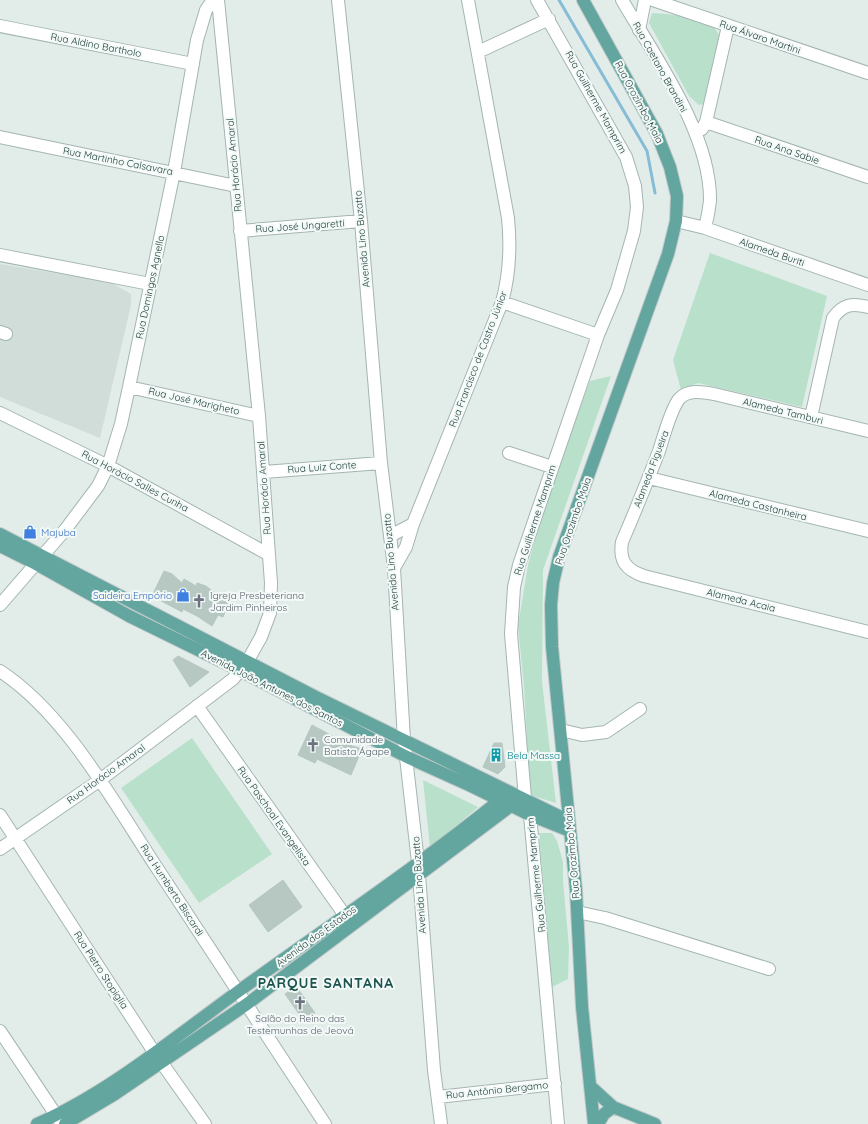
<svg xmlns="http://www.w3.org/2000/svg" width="868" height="1124" viewBox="0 0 868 1124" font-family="Quicksand,sans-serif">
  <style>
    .built { fill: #d0ddd9 }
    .green { fill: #b9e0ca }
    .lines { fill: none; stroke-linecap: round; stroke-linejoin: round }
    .stream { stroke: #86bcd6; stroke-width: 3 }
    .building { fill: #b7c8c3; stroke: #b4c7c2 }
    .minor-casing { stroke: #a4b5b2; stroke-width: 14 }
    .major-casing { stroke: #c1c9c8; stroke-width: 14 }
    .minor { stroke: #fff; stroke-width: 12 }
    .major { stroke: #63a59f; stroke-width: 12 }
    .labels { text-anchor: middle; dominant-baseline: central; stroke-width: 4; stroke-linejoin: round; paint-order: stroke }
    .street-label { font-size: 10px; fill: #203f3c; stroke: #f2f9f7 }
    .shop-label { font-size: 10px; fill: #366cbe; stroke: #f2f9f7; text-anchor: start }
    .worship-label { font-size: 10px; fill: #5b616d; stroke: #f2f9f7; text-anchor: start }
    .culture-label { font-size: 10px; fill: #0d838f; stroke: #f2f9f7; text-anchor: start }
    .district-label { font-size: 14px; font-weight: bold; letter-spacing: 1px; fill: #1b534e; stroke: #f2f9f7 }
  </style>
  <rect width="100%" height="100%" fill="#e2edea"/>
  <!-- built -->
  <path class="built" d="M0,264L110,282L131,294V305L100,438L0,397Z"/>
  <!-- green -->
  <path class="green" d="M652,13C668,14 711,17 718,33C725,50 711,86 706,103L699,105L689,96L649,23Z
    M710,253L827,296L802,407L698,383L681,390L673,360Z
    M611,376L543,570L542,682L556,803L530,795L524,686L518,626L528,565L545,503L590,381Z
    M192,738L272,854L199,903L121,788Z
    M423,780L478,807L430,848Z
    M539,833H552L557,841L563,862V881L569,947L568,979L552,987Z"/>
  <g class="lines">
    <!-- stream -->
    <path class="stream" d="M559,0L647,151L655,193"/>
  </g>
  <!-- building -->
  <path class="building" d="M164,571L172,574L182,583L184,579L196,586L197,583L206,586L215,593L230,599L223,617L218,615L212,626L197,616L183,609L182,612L152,596Z
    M178,656L209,672L190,687L173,660Z
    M312,725L349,745L362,749L351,775L317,759L315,763L298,755Z
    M494,743H502L505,767L498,774L483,767Z
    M283,880L302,907L268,932L249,905Z
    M296,986L315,1013L304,1021L285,994Z"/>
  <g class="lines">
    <!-- minor casing -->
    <g class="minor-casing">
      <path id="minor" d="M338,0L361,221L381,463L394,568L404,740L418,862L434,1070L441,1124
        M537,0L626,157L635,186L637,207L634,231L617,290L598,335L519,565L514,587L511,634L525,798L530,815L558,1124
        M622,0C655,57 711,134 710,201C709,210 707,220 705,228
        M653,0L868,73
        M0,26L193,64
        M639,30L645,0
        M478,52L549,19
        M706,122L868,177
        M702,129L706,122L728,26
        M0,137L236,186
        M676,221L705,228L868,285
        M240,231L361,221
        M0,255L150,284
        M502,302L598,335
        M0,332L6,334
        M129,387L259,416
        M0,413L108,466L268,554
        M811,417L833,318C843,304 852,303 868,307
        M868,431L714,394C703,392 688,389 679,399C670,411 664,436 659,451C647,482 635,512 622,542C619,561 626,570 644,576L868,632
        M509,453L552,467
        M264,472L381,463
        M649,478L868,531
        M390,536L413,524
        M394,568L406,547L413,524L502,302C510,273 511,248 508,218L468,0
        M0,605L65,530L98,486L108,466L121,424L129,387L174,172L197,40L206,10L213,0
        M0,671C66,714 114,803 157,868C213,954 269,1039 325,1124
        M197,706L351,924
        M561,730L582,735L606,732L640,709
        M0,815L154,1052L205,1124
        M0,849L100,780L233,679L247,662L261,637L270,613L271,583L259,416L218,0
        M577,912L605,918L769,969
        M0,1031L62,1124
        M438,1097L555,1084"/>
    </g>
    <!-- major casing -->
    <g class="major-casing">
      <path id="major" d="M583,0L657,134L670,167L677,196L676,221L668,254L559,557L553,583L551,605L552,647L576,890L582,1007L594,1124
        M0,534L316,697L569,821
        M0,546L36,564L129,616L239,670L407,757L469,785L530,815L570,831
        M590,1086L613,1107L655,1124
        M37,1124C108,1093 174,1038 236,993C326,928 419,866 505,796
        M65,1124L115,1094L247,1004L516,802
        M598,1124L604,1114L613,1107"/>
    </g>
    <!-- minor -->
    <use href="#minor" class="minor"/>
    <!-- major -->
    <use href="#major" class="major"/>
  </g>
  <!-- icons -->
  <defs>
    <g id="shop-bare" transform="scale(1.08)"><path d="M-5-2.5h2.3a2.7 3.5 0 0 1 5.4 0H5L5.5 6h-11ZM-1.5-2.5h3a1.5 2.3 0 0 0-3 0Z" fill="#3f7fe0" stroke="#f2f9f7" stroke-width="2.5" paint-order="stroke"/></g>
    <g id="church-bare" transform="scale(1.08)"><path d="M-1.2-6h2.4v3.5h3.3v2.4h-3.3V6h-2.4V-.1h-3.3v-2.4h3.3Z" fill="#6b7280" stroke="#f2f9f7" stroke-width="2.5" paint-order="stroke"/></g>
    <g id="building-bare" transform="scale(1.08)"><path d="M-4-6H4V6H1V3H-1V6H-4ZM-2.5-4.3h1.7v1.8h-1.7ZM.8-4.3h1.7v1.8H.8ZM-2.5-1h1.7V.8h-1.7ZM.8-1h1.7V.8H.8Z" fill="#0f9aa8" stroke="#f2f9f7" stroke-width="2.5" paint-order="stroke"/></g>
  </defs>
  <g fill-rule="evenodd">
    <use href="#shop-bare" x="30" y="532"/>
    <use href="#shop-bare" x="183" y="595"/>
    <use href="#church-bare" x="199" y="601"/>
    <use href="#church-bare" x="313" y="745"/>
    <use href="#building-bare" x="496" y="755"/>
    <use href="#church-bare" x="300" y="1003"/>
  </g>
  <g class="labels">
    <!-- street labels -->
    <g class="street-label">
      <text transform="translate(760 37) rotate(19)">Rua Álvaro Martini</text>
      <text transform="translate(96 45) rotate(11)">Rua Aldino Bartholo</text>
      <text transform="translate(660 67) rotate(61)">Rua Caetano Brandini</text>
      <text transform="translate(596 102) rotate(61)">Rua Guilherme Mamprim</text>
      <text transform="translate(639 102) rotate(62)">Rua Orozimbo Maia</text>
      <text transform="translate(787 150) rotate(19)">Rua Ana Sabie</text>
      <text transform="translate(118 161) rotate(11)">Rua Martinho Calsavara</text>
      <text transform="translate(234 165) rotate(-95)">Rua Horácio Amaral</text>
      <text transform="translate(300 226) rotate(-4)">Rua José Ungaretti</text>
      <text transform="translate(362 239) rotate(-95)">Avenida Lino Buzatto</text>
      <text transform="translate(772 252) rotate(19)">Alameda Buriti</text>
      <text transform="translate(150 287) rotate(-78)">Rua Domingos Agnello</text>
      <text transform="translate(478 359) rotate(-69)">Rua Francisco de Castro Júnior</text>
      <text transform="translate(194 401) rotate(13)">Rua José Marigheto</text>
      <text transform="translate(783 411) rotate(14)">Alameda Tamburi</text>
      <text transform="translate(322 467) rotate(-4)">Rua Luiz Conte</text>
      <text transform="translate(651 469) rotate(-69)">Alameda Figueira</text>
      <text transform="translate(135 481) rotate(28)">Rua Horácio Salles Cunha</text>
      <text transform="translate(264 488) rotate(-94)">Rua Horácio Amaral</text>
      <text transform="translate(758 505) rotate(14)">Alameda Castanheira</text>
      <text transform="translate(535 520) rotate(-72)">Rua Guilherme Mamprim</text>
      <text transform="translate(573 521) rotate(-71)">Rua Orozimbo Maia</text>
      <text transform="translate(391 562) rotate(-95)">Avenida Lino Buzatto</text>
      <text transform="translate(741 600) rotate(14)">Alameda Acaia</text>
      <text transform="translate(272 688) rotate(27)">Avenida João Antunes dos Santos</text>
      <text transform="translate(106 774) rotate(-36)">Rua Horácio Amaral</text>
      <text transform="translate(274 816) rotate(55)">Rua Paschoal Evangelista</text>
      <text transform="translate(572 853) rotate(-95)">Rua Orozimbo Maia</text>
      <text transform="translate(536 875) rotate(-96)">Rua Guilherme Mamprim</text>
      <text transform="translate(419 885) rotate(-94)">Avenida Lino Buzatto</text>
      <text transform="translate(172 890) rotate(57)">Rua Humberto Biscardi</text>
      <text transform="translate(316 936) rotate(-36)">Avenida dos Estados</text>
      <text transform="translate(101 970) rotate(57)">Rua Pietro Stopiglia</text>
      <text transform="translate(497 1090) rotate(-6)">Rua Antônio Bergamo</text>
    </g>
    <!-- shop labels -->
    <g class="shop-label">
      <text x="41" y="532">Majuba</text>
      <text x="172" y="595" text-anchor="end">Saideira Empório</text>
    </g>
    <!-- worship labels -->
    <g class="worship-label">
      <text x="210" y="595">Igreja Presbeteriana<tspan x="210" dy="12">Jardim Pinheiros</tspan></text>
      <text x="324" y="739">Comunidade<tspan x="324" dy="12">Batista Ágape</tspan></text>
      <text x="300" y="1018" text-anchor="middle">Salão do Reino das<tspan x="300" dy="12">Testemunhas de Jeová</tspan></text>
    </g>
    <!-- culture labels -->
    <g class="culture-label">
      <text x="507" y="755">Bela Massa</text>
    </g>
    <!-- district labels -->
    <g class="district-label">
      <text x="326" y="983">PARQUE SANTANA</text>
    </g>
  </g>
</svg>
